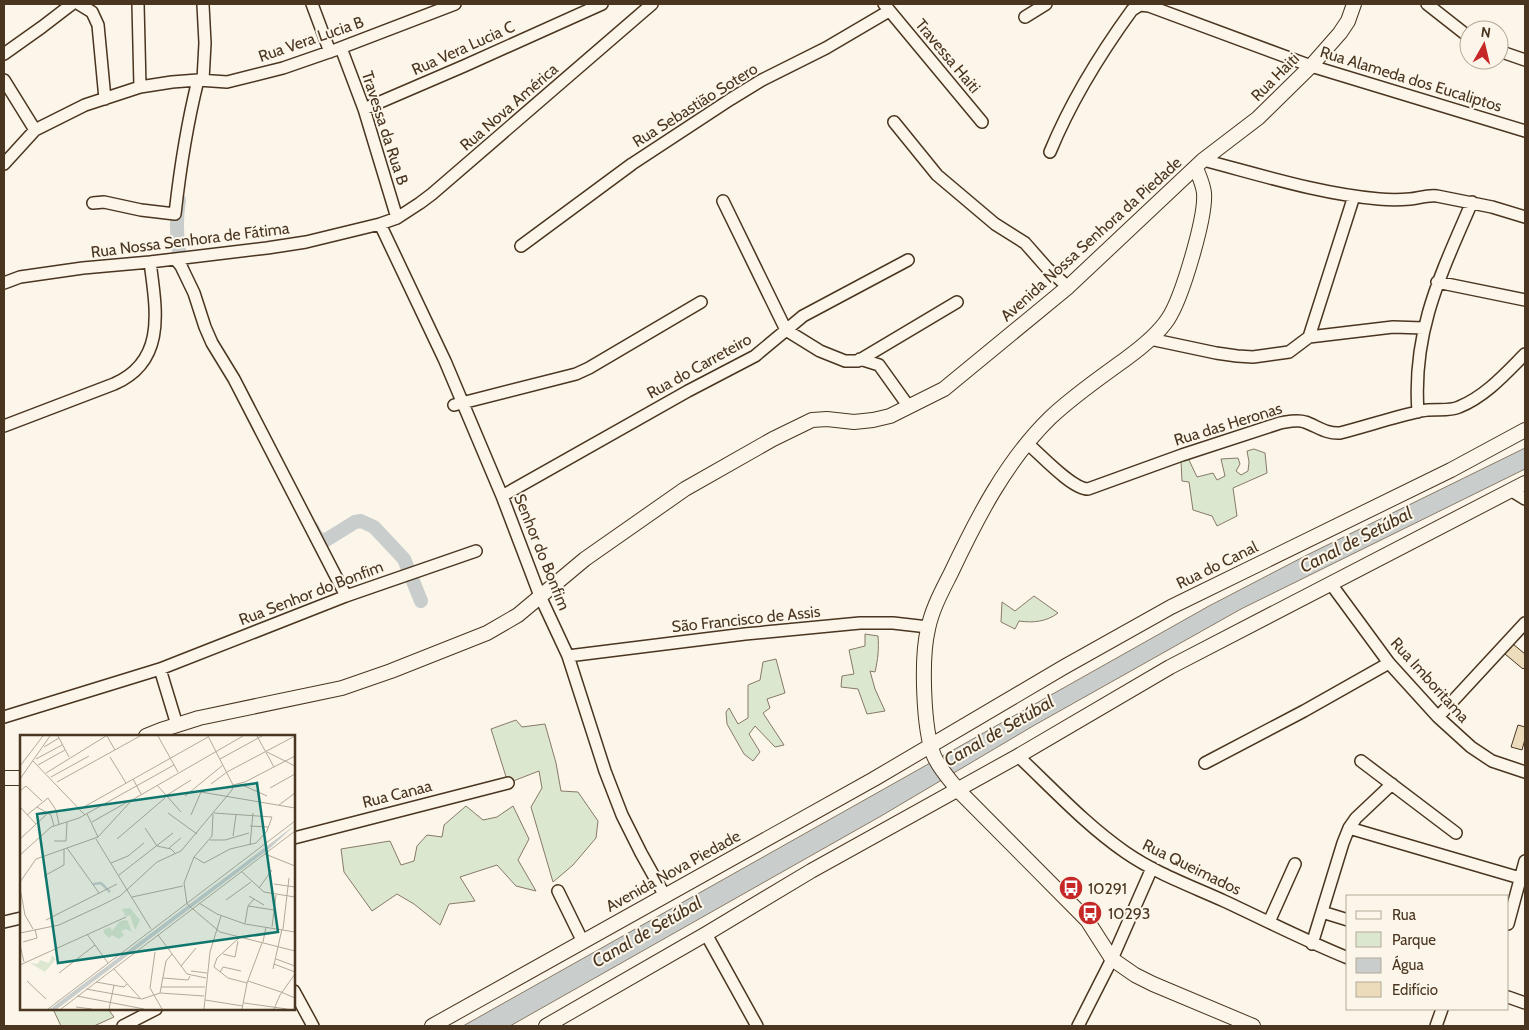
<svg xmlns="http://www.w3.org/2000/svg" width="1529" height="1030" viewBox="0 0 1529 1030" font-family="Cabin,sans-serif">
  <style>
    .green { fill: #dce7d0; stroke: #887966 }
    .water { fill: #c9cecd; stroke: #887966 }
    .lines { fill: none; stroke-linecap: round; stroke-linejoin: round }
    .canal { stroke: #c9cecd; stroke-width: 14 }
    .building { fill: #ecdcbc; stroke: #4a3520 }
    .minor-casing { stroke: #4a3520; stroke-width: 14 }
    .tertiary-casing { stroke: #4a3520; stroke-width: 16 }
    .minor { stroke: #fbf6e9; stroke-width: 11 }
    .tertiary { stroke: #fbf6e9; stroke-width: 14 }
    .labels { text-anchor: middle; dominant-baseline: central; stroke-width: 4; stroke-linejoin: round; paint-order: stroke }
    .street-label { font-size: 16px; fill: #4a3520; stroke: #fbf6e9 }
    .poi-label { font-size: 16px; fill: #4a3520; stroke: #fbf6e9; text-anchor: start }
    .water-label { font-size: 18px; font-style: italic; fill: #4a3520; stroke: #fbf6e9 }
    .inset-river { fill: none; stroke: #c9cecd; stroke-width: 2.5 }
    .inset-road { fill: none; stroke: #b4a999; stroke-width: 1 }
    .view { fill: #0f766e; fill-opacity: 0.15; stroke: #0f766e; stroke-width: 2.5 }
    .inset-edge { fill: none; stroke: #4a3520; stroke-width: 2.5 }
  </style>
  <rect width="100%" height="100%" fill="#fbf6e9"/>
  <!-- green -->
  <path class="green" d="M1254,449L1265,453L1267,473L1233,488L1237,516L1217,526L1212,516L1193,510L1189,482L1182,481L1181,461L1188,458L1197,477L1213,473L1217,480L1225,476L1221,459L1238,458L1240,464L1236,471L1241,475L1248,471L1249,462L1247,451Z
    M1034,596L1058,613C1046,622 1033,623 1019,621L1015,629L1001,622L1002,602L1015,611Z
    M865,634L878,636C879,649 878,659 875,672L870,671L875,689L885,711L867,714L858,689L841,687L842,676L854,674L849,650L865,646Z
    M776,659L785,693L767,699L770,708L763,713L784,745L775,747L755,726L749,734L760,752L753,761L744,754L727,724L726,712L729,708L738,724L748,718V685L760,680L763,662Z
    M516,720L522,727L545,724L556,763L561,791L578,792L598,821L596,838L573,865L553,882L531,807L542,788L539,771L508,783L491,729Z
    M466,806L483,820L497,817L513,806L529,839L518,860L536,891L516,886L497,865L460,877L475,901L449,904L440,925L414,904L397,894L372,911L344,872L341,849L390,841L401,865L414,861L417,846L427,835L442,837L444,825Z
    M53,1009H108L114,1017L94,1026H61Z"/>
  <!-- water -->
  <path class="water" d="M1525,448V469L1241,609L1033,726L881,816L510,1026H463L1209,606L1307,555Z"/>
  <g class="lines">
    <!-- canal -->
    <path class="canal" d="M179,200C175,224 177,248 183,271
      M312,528L318,539L326,540L355,522L361,521L374,527L404,559L421,601"/>
  </g>
  <!-- building -->
  <path class="building" d="M1513,644L1525,654V667L1523,669L1505,654Z
    M1518,725L1525,727V739L1522,750L1511,747Z"/>
  <g class="lines">
    <!-- minor casing -->
    <g class="minor-casing">
      <path id="minor" d="M79,4L92,12L98,25L105,99
        M138,4L140,87
        M312,4L330,52
        M884,4L982,122
        M1427,4L1469,37
        M1025,17L1046,4
        M341,48L364,109L397,218
        M1499,51L1525,60
        M4,54L42,27L72,4
        M4,80L35,130
        M203,80L205,43L203,5
        M364,109L464,66L602,4
        M894,122L937,175L995,224L1025,243L1047,268L1068,287
        M1050,152C1071,101 1100,54 1132,10L1140,5L1149,6L1311,66L1525,131
        M1203,160C1261,175 1320,194 1379,199C1389,200 1400,200 1410,199C1419,198 1427,195 1437,196L1492,207L1525,217
        M4,164L35,130L85,105L140,87L172,82L198,80L227,82L283,68L335,50L455,4
        M723,201L786,330L820,351L845,361H858L957,302
        M93,203L104,202L141,210L175,214C180,169 187,124 198,80
        M380,224L445,361L502,496L540,596L568,656L605,771L622,815L641,853L665,896
        M521,246L632,164L731,99L762,80L826,48L889,11
        M175,259L181,266L194,293L205,327L212,343L234,379L346,596
        M1437,282L1525,300
        M4,283L20,277L83,268L150,262L267,248L306,242L380,224L397,218L420,203L432,194L652,4
        M1309,337L1354,196
        M1309,337L1393,327L1424,328
        M1150,339L1216,353L1237,356L1253,357L1289,352L1309,337
        M860,359L879,365L909,407
        M454,405L576,374L589,368L701,302
        M1418,412C1412,331 1441,274 1472,202
        M4,426L114,384C167,361 156,309 150,262
        M1028,444C1041,455 1072,489 1088,489L1182,455L1280,423C1287,422 1297,419 1305,422C1317,426 1326,434 1340,433C1367,426 1394,417 1421,411C1434,408 1448,412 1459,407C1486,396 1506,373 1525,354
        M1512,491L1525,499
        M502,496L688,391L755,356L803,316L908,260
        M1331,584L1389,663L1438,717L1471,747L1492,761L1525,772
        M568,656L745,634L860,623H893L928,627
        M160,669L177,725
        M4,717L160,669L346,596L476,551
        M1438,717L1525,623
        M1018,756C1053,789 1086,825 1125,852C1155,873 1191,886 1224,901C1265,920 1306,941 1348,958
        M1361,761L1456,833
        M1205,763L1304,711L1389,663
        M1349,828L1520,878
        M294,838L508,783
        M558,891L583,942
        M1322,912L1348,920
        M4,922L21,918
        M1269,922L1295,864
        M1508,924L1525,861
        M706,934L757,1026
        M1312,944L1343,843L1349,828L1356,818L1392,784
        M294,991L313,1026
        M1508,997L1525,1003
        M123,1026L156,1009
        M1078,1026L1112,959L1152,868
        M1436,1026L1442,1009"/>
    </g>
    <!-- tertiary casing -->
    <g class="tertiary-casing">
      <path id="tertiary" d="M1196,168C1199,176 1203,184 1204,193C1206,217 1182,298 1168,319C1158,334 1142,347 1127,358C1101,377 1073,396 1050,418C1006,461 977,518 951,573C942,591 932,609 928,629C921,658 923,729 934,756C939,768 950,780 958,790L1087,920L1112,959L1135,975L1153,984L1253,1026
        M146,736L161,730L199,718L342,688L391,671L487,633L518,615L585,559L685,489L773,439L812,420L827,419L854,422L873,420L890,416L944,389L1068,287L1203,160L1258,118L1311,66L1340,33L1348,21L1354,4
        M4,778H21
        M432,1026L874,779L1064,667L1171,607L1451,470L1525,430
        M546,1026L706,934L811,871L1018,756L1170,667L1525,483"/>
    </g>
    <!-- minor -->
    <use href="#minor" class="minor"/>
    <!-- tertiary -->
    <use href="#tertiary" class="tertiary"/>
  </g>
  <!-- icons -->
  <defs>
    <g id="bus-disc" transform="scale(1.25)"><circle r="9.5" fill="#c62828" stroke="#fbf6e9"/><path d="M-5-6H5V4H4V6H2V4H-2V6H-4V4H-5ZM-3.5-4V0h7V-4ZM-3.5 1.2v1.5H-2V1.2ZM2 1.2v1.5H3.5V1.2Z" fill="#fff"/></g>
  </defs>
  <g fill-rule="evenodd">
    <use href="#bus-disc" x="1071" y="888"/>
    <use href="#bus-disc" x="1090" y="913"/>
  </g>
  <g class="labels">
    <!-- street labels -->
    <g class="street-label">
      <text transform="translate(311 39) rotate(-19)">Rua Vera Lucia B</text>
      <text transform="translate(463 48) rotate(-24)">Rua Vera Lucia C</text>
      <text transform="translate(948 56) rotate(50)">Travessa Haiti</text>
      <text transform="translate(1275 77) rotate(-45)">Rua Haiti</text>
      <text transform="translate(1411 79) rotate(17)">Rua Alameda dos Eucaliptos</text>
      <text transform="translate(695 105) rotate(-32)">Rua Sebastião Sotero</text>
      <text transform="translate(509 107) rotate(-41)">Rua Nova América</text>
      <text transform="translate(385 128) rotate(72)">Travessa da Rua B</text>
      <text transform="translate(1091 239) rotate(-42)">Avenida Nossa Senhora da Piedade</text>
      <text transform="translate(190 240) rotate(-7)">Rua Nossa Senhora de Fátima</text>
      <text transform="translate(699 366) rotate(-29)">Rua do Carreteiro</text>
      <text transform="translate(1228 424) rotate(-17)">Rua das Heronas</text>
      <text transform="translate(542 552) rotate(68)">Senhor do Bonfim</text>
      <text transform="translate(1217 565) rotate(-26)">Rua do Canal</text>
      <text transform="translate(311 593) rotate(-21)">Rua Senhor do Bonfim</text>
      <text transform="translate(746 619) rotate(-6)">São Francisco de Assis</text>
      <text transform="translate(1430 680) rotate(48)">Rua Imboritama</text>
      <text transform="translate(397 794) rotate(-14)">Rua Canaa</text>
      <text transform="translate(1192 867) rotate(26)">Rua Queimados</text>
      <text transform="translate(673 871) rotate(-29)">Avenida Nova Piedade</text>
    </g>
    <!-- poi labels -->
    <g class="poi-label">
      <text x="1088" y="888">10291</text>
      <text x="1108" y="913">10293</text>
    </g>
    <!-- water labels -->
    <g class="water-label">
      <text transform="translate(1356 540) rotate(-27)">Canal de Setúbal</text>
      <text transform="translate(999 731) rotate(-30)">Canal de Setúbal</text>
      <text transform="translate(647 932) rotate(-30)">Canal de Setúbal</text>
    </g>
  </g>
  <!-- overview -->
  <g transform="translate(20 735)">
    <rect width="275" height="275" fill="#fbf6e9"/>
    <path d="M110,173L120,185L115,195L110,180L106,182L102,174ZM107,185L112,197L106,194L101,196L104,200L99,204L92,200L89,203L84,198L83,195L90,192L92,196L100,186ZM32,220L36,224L25,237L10,228L18,229L20,225L29,228Z" fill="#dce7d0"/>
    <path d="M275,90L249,114L37,274H30Z" fill="#c9cecd"/>
    <path class="inset-river" d="M73,149L81,148L90,157"/>
    <path class="inset-road" d="M38,1L49,22M87,1L95,15M138,1L158,37M237,1L254,32M24,12L39,3M247,17L275,31M90,22L106,48M16,24L42,10M200,24L242,1M13,26L65,80M18,30L45,15M0,31L23,1M26,38L86,1M31,42L69,21M0,44L30,1M113,44L121,59M37,47L120,1M191,49L207,37L275,1M220,49L247,61M137,50L161,77M213,50L225,47L275,21M250,53L275,39M0,56L6,51L22,66M165,61L203,30M144,62L171,45M259,70L275,58M0,72L16,89M17,72L31,80L34,91M62,73L188,2M148,78L177,99M67,79L78,102M193,79L192,101L174,122L164,148L167,169L200,197L275,216M7,80L28,63L36,75L39,89M171,80L181,57L275,73M72,87L111,65M230,91L248,92M125,93L137,111L151,114L156,119M213,101L216,80M0,104L28,78M76,104L131,194M97,104L145,63M190,105H205L229,98M34,106H46L47,87M230,110L233,78M47,113L79,158M149,113L161,103M245,119L275,131M0,120L31,92L59,83L154,30M174,122L184,128L210,114L236,108L247,96L252,82L194,78M91,128L108,121L124,108M221,136L244,157L275,162M99,140L153,98M24,141L44,130V114M0,147L16,124L78,102L112,65L223,1M254,149L275,152M0,153L5,180L13,194M239,153L252,135M229,161L244,170M112,162L163,151M206,165L231,147M179,168L197,179L225,189L275,197M228,171L254,175M26,185L97,149M225,188L228,171L234,164M252,192L256,160M263,194L269,143M0,198L39,190L80,171L100,161L137,127L161,116L212,55L213,50L188,1M67,199L88,228M138,200L167,239L186,243M219,203L197,223L194,232L208,243L227,248M3,207L17,203L15,194M243,207L246,192M0,210L4,227M135,217L130,253L142,274M203,219L215,222L218,206M256,224L275,231M254,229L275,237M0,230L106,182M161,231L176,213M94,234L120,263M253,234L262,194M171,236L187,238M200,237L203,232L221,236M39,238L75,210M143,243L168,245L170,241M7,246L26,264M228,246L261,257M76,247L104,252L107,249M141,252H185M66,254L122,264L140,258L184,261M261,257L275,263M140,258L146,226L152,219M57,261L124,274M185,265L223,271M224,268L267,274M56,272L72,274M28,274L275,86M41,274L275,96M89,274L94,250M184,274L190,217L201,181M222,274L227,248L242,208M254,274L260,260L275,239"/>
    <path class="view" d="M237,48L258,197L38,228L17,79Z"/>
    <rect width="275" height="275" class="inset-edge"/>
  </g>
  <!-- border -->
  <rect width="1529" height="1030" fill="none" stroke="#4a3520" stroke-width="10"/>
  <!-- legend -->
  <rect x="1346" y="895" width="162" height="115" fill="#fbf6e9" stroke="#b4a999"/>
  <rect x="1356" y="911" width="25" height="8" fill="#fbf6e9" stroke="#b4a999"/>
  <text x="1392" y="920" font-size="15" fill="#4a3520">Rua</text>
  <rect x="1356" y="932" width="25" height="15" fill="#dce7d0" stroke="#b4a999"/>
  <text x="1392" y="945" font-size="15" fill="#4a3520">Parque</text>
  <rect x="1356" y="958" width="25" height="15" fill="#c9cecd" stroke="#b4a999"/>
  <text x="1392" y="970" font-size="15" fill="#4a3520">Água</text>
  <rect x="1356" y="982" width="25" height="15" fill="#ecdcbc" stroke="#b4a999"/>
  <text x="1392" y="995" font-size="15" fill="#4a3520">Edifício</text>
  <!-- north arrow -->
  <g transform="translate(1484 45) rotate(8)"><circle r="24" fill="#fbf6e9" stroke="#b4a999"/>
  <path d="M0-4L9 19L0 12L-9 19Z" fill="#c62828"/>
  <text y="-8" font-size="14" font-weight="bold" text-anchor="middle" fill="#4a3520">N</text>
  </g>
</svg>
